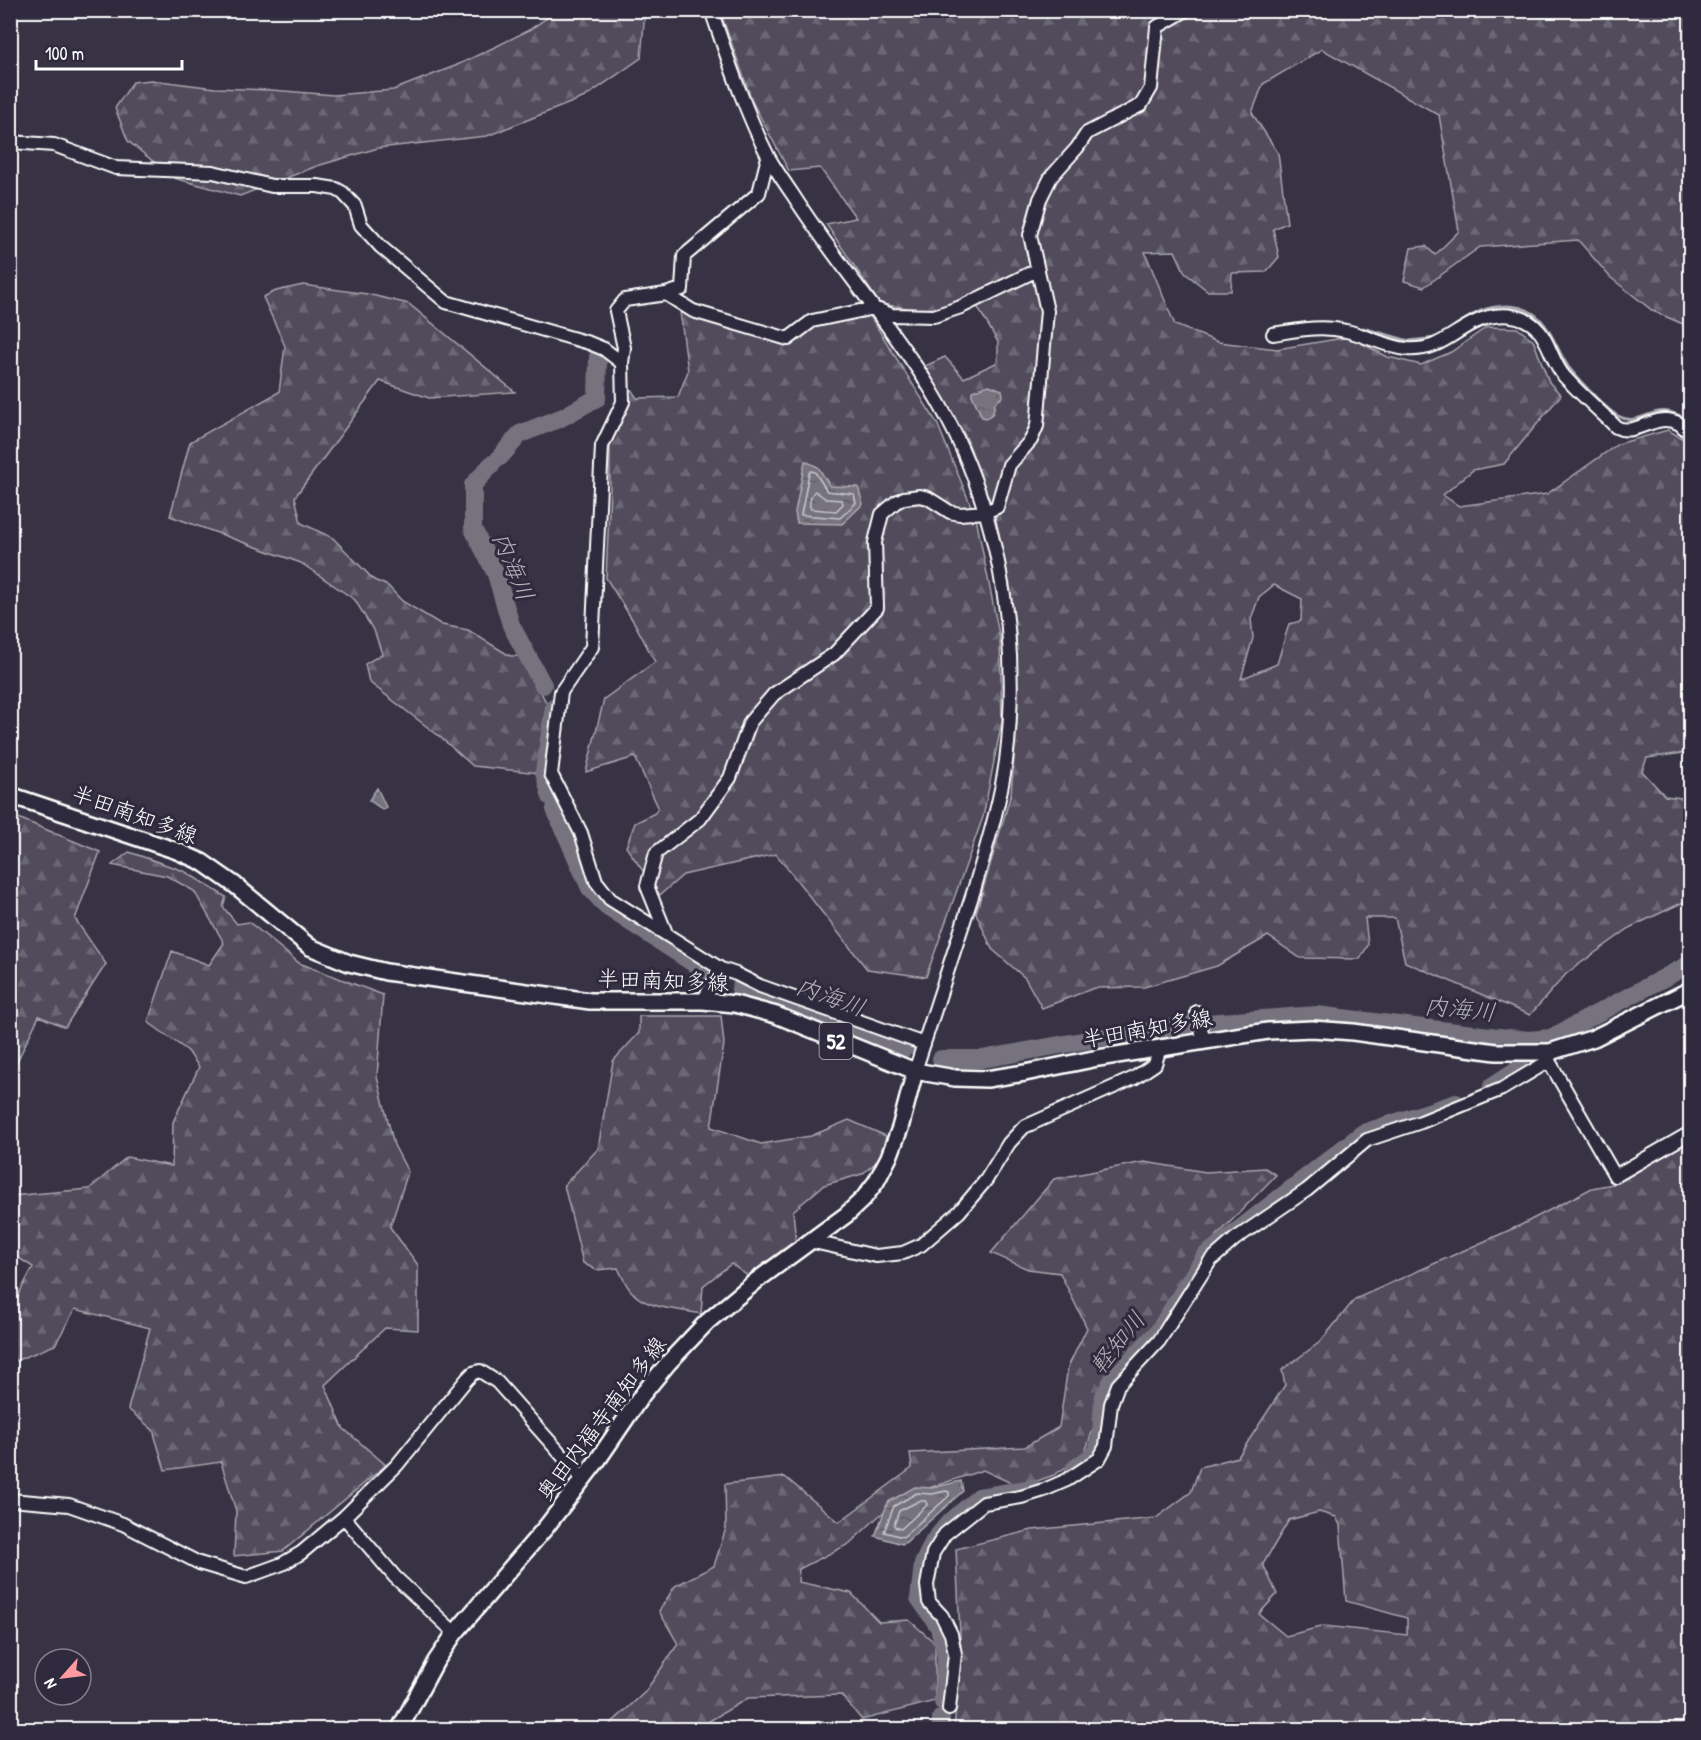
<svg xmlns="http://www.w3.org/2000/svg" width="1701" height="1740" viewBox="0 0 1701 1740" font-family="'Patrick Hand','Klee One',sans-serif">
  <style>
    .forest { fill: url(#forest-firs); stroke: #a8a6ae; stroke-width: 1.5; fill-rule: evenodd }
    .water { fill: url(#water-ripples); stroke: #adabb2; stroke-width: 1.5 }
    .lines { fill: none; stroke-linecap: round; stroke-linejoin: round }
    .shore { stroke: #c8c7cc; stroke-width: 1.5 }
    .stream { stroke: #adabb2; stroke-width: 3 }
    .river { stroke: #76737f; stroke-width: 18 }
    .minor-casing { stroke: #fff; stroke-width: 16 }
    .major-casing { stroke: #fff; stroke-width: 20 }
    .minor { stroke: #2f2a3d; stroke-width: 12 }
    .major { stroke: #2f2a3d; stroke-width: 15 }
    .labels { text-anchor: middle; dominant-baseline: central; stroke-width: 6; stroke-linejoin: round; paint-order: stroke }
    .shield { fill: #2f2a3d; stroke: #c1bfc5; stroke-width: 1.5 }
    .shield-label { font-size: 21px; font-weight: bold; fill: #fff }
    .street-label { font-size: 22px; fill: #fff; stroke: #2f2a3d }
    .water-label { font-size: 24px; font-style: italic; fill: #b4b2b9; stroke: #2f2a3d }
  </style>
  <defs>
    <pattern id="forest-firs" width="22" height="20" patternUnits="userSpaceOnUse" patternTransform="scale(1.5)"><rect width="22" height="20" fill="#514c5c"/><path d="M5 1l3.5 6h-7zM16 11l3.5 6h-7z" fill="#6b6774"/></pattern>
    <pattern id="water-ripples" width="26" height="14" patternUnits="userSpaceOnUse" patternTransform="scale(1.5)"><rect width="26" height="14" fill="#76737f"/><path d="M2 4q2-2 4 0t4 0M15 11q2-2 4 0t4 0" fill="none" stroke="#5f5e63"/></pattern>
  </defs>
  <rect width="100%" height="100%" fill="#373345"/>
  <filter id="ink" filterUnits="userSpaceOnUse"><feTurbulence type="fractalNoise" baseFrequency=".0167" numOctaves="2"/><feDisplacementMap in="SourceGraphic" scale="12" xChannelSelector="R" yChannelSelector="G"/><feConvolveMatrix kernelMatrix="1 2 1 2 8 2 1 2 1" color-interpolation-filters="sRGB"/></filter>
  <g filter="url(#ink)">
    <!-- forest -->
    <path class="forest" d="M439,11H472L446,19Z
      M557,11H645L641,58L585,97L487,136L378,148L317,166L240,196L174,178L128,141L115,108L133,82L151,80L215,88L271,90L334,95L393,90L455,66L497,46L529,30Z
      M720,11H1690V327L1653,311L1610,277L1578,240L1480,247L1424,287L1404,281L1411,248L1426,246L1435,255L1459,231L1439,115L1322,49L1263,84L1252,113L1278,153L1287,223L1273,229L1279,257L1266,272L1232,273L1231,291H1208L1185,273L1175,251L1145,252L1175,325L1218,342L1277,349L1349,337L1388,357L1421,365L1451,352L1487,327L1517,328L1533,340L1549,382L1561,395L1504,464L1473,470L1443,495L1459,506L1547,494L1618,444L1668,430L1690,443V752L1647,758L1642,771L1665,796L1690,799V899L1631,927L1567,973L1530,1015L1405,962L1395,918H1365L1368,945L1360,959L1300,958L1268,936L1217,966L1144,987L1094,988L1042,1008L1025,978L992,949L976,913L1011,794L1017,722L1016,637L1010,586L995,515L967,439L925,366L945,357L964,378L998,362V342L970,294L935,312L880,304L826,224L856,218L820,168L789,171L753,103ZM1274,585L1302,599L1301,621L1289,624L1277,664L1241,679L1253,638L1251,619L1259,597Z
      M303,285L367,294L409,304L515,392L429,398L380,381L295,497L301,523L333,538L374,580L388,586L402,601L442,625L468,630L510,656H522L549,708L539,773L473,766L439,736L369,682L365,664L382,654L375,633L355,600L301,563L170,516L190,442L279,392L285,346L263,297L276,291Z
      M679,304L788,342L814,325L870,316L937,423L976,518L1000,639L1002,721L983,817L926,977L867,969L776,854L683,875L660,895L626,847L635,823L655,813L658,807L635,757L586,772L604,699L655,662L635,624L606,578L610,489V447L630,388L637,398L678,397L688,371Z
      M11,815L100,852L75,919L106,964L65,1027L39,1016L11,1074Z
      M129,852L184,871L226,897L223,907L237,924L249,922L299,963L383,995L377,1077L394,1145L408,1172L390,1227L418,1265V1330L385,1328L325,1385L343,1428L386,1465L283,1551L234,1556L236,1511L221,1462L165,1470L153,1430L128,1409L150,1328L75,1309L55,1345L15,1361L11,1341V1309L33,1267L11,1253V1196L89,1189L127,1157L172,1166L173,1122L199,1067L188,1051L148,1022L172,951L209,965L224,943L194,891L167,876L112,865Z
      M639,1016H721L724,1044L711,1127L761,1144L811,1136L849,1120L886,1136L879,1160L862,1174L824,1185L793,1211L796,1243L748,1276L731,1264L703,1286L701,1314C680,1309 647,1309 633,1293C626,1287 622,1276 618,1268L596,1270L583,1263L564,1185L598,1149L613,1061L639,1033Z
      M1690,1140V1729H954L961,1655L956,1549L1032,1530L1156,1518L1191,1492L1200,1467L1238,1457L1285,1385L1282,1370L1320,1342L1355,1299L1521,1225L1592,1188L1618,1183ZM1319,1512L1336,1517L1340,1525L1346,1601L1407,1618V1635L1324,1626L1286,1636L1259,1614L1277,1594L1263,1564L1289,1520Z
      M1144,1162L1206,1172L1265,1168L1276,1175L1202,1251L1159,1319L1108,1375L1099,1395L1096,1421L1084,1455L1054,1475L1020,1487L983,1470L929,1488L880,1515L849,1544L799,1569L798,1582L851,1593L879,1622L909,1620L935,1643V1701L862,1720L841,1695L748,1698L696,1729L601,1730L606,1728L645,1692L678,1644L659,1611L675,1586L714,1566L726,1528L725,1484L785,1477L839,1522L912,1468L910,1453L1025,1447L1059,1427L1068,1367L1087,1328L1060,1273L1028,1269L991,1253L1054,1179Z"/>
    <!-- water -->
    <path class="water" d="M989,385L1002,390L1003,396L995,403L993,413L987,418L982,417L972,395V391Z
      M805,461L818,467L830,486L858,487L863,504L842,524L797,523L795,512Z
      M377,788L386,807L383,810L369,800Z
      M961,1481L963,1491L906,1542L902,1544L875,1536L888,1502L915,1487L932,1488Z"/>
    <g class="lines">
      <!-- shore -->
      <path class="shore" d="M811,471L815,472L827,491L854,494L856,503L840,518L801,515L809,473Z
        M815,491L826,499L842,500L843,504L836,511L811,509C808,505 811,494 815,491Z
        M946,1491L949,1492V1496L903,1537L884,1532L894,1506L917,1493L932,1494Z
        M919,1501H926L927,1505L901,1529L895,1527L894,1525L899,1511Z"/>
      <!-- stream -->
      <path class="stream" d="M1463,322C1485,303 1524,298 1544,324C1554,337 1559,354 1569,368C1578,379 1606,410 1618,416C1644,430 1653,395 1690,422
        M1363,328L1409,341L1436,338"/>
      <!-- river -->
      <path class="river" d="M500,457L520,434L561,418L597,398L598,356
        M492,464L473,485V529L496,574L511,625L543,685
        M551,797L544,772L554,707
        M555,809L590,888L607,907L710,974
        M740,989L805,1014L905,1048
        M1207,1023L1317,1015L1489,1036L1529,1040L1551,1038L1690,964
        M941,1059H982L1110,1036L1127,1035L1191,1024
        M1492,1086L1521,1067
        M1074,1469L1096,1453L1101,1438L1103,1398L1113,1379L1158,1332L1205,1256L1363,1133L1456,1103
        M943,1702L946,1657L939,1627L919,1598L923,1564L934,1541L947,1525L979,1497L1033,1488
        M941,1730V1718"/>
      <!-- minor casing -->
      <g class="minor-casing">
        <path id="minor" d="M711,10C728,59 744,109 768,156C775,169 784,182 793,195C835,261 888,321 930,388C997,497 1022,634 1006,761C1000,804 986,848 974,890C955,950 934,1011 915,1071
          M10,142L54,145L116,168L213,172L272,186H317L336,189L343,193L355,206L361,225L381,247L446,302L589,343L604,349L622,363
          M666,294L682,289L684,256L759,193L768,157
          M1273,334C1298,330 1321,325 1346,331C1366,335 1386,347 1407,349C1437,351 1449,335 1473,323C1495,312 1524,311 1540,332C1550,345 1553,363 1564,376C1580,394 1599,410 1616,427C1637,438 1655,410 1680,424C1683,427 1687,431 1690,433
          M666,933L647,886L656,853L700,819L730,778L750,722L774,694L834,654L877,608L875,542L882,514L896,502L904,498L920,496L928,498L950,512L960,514L985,512L997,507L1009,465L1031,440L1037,426L1047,311L1030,235L1040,199L1051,177L1077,148L1087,133L1141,105L1151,88L1157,27L1186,10
          M703,1001L721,969
          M1197,1012L1204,1041
          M924,1044L760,986L736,974L721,969L610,899L596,881L581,833L551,774L561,692L592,647L602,446L623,402L622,363L624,348L616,311L625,300L666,294L693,311L788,339L812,321L874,308L892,315L934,316L961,307L1037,270
          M1550,1054L1549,1061L1615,1176L1690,1133
          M809,1241L876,1256L903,1253L921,1245L959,1212L986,1180L1009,1143L1024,1127L1134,1078L1155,1064L1160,1048
          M10,1500L69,1505L123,1524L199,1563L246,1577L282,1564L301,1553L344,1517L397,1465L467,1379L473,1373L480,1371L497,1382L583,1479
          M344,1517L395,1577L455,1633
          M949,1709L955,1654L951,1634L942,1616L929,1602L927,1585L933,1553L945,1534L984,1503L1021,1497L1044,1490L1067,1480L1099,1459L1106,1446L1111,1404L1118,1385L1159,1341L1210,1261L1235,1239L1307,1190L1367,1140L1421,1122L1502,1089L1549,1061"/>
      </g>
      <!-- major casing -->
      <g class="major-casing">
        <path id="major" d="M10,795L177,851L202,862L235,885L310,947L349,963L386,972L590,1001H703L735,1004L776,1015L915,1071L955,1078L987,1079L1025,1073L1098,1058L1268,1031L1312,1029L1353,1032L1496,1052H1550L1594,1038L1690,990
          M399,1730L436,1661L455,1633L546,1527L597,1461L642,1395L669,1362L707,1322L756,1281L846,1215L863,1199L876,1182L889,1157L900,1128L915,1071"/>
      </g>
      <!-- minor -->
      <use href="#minor" class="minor"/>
      <!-- major -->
      <use href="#major" class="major"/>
    </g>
  </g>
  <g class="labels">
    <!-- shield labels -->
    <rect class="shield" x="819.5" y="1023" width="33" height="36" rx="4.5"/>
    <g class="shield-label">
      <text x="836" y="1041">52</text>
    </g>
    <!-- street labels -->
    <g class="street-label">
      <text transform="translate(135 814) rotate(20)">半田南知多線</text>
      <text transform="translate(663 980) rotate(2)">半田南知多線</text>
      <text transform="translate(1147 1028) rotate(-10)">半田南知多線</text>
      <text transform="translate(601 1418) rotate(-53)">奥田内福寺南知多線</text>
    </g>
    <!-- water labels -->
    <g class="water-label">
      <text transform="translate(514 566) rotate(68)">内海川</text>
      <text transform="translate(831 996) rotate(20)">内海川</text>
      <text transform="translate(1460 1008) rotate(6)">内海川</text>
      <text transform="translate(1117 1342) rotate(-51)">軽知川</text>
    </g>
  </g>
  <!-- margin -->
  <rect width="1701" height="1740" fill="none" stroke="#2f2a3d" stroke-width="36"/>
  <rect x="18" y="18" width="1665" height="1704" fill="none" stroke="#fff" stroke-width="2" filter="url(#ink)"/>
  <!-- north arrow -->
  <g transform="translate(63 1677) rotate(242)"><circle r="28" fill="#2f2a3d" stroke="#827f8b" stroke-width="1.5"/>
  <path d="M0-4.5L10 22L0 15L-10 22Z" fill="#ff9aa2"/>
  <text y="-9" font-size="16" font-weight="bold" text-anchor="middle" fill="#ffffff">N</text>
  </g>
  <!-- scale -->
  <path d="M36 60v9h146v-9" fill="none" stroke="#ffffff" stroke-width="3"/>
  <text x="45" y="60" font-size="18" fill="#ffffff" stroke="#2f2a3d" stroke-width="4.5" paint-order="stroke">100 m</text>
</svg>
